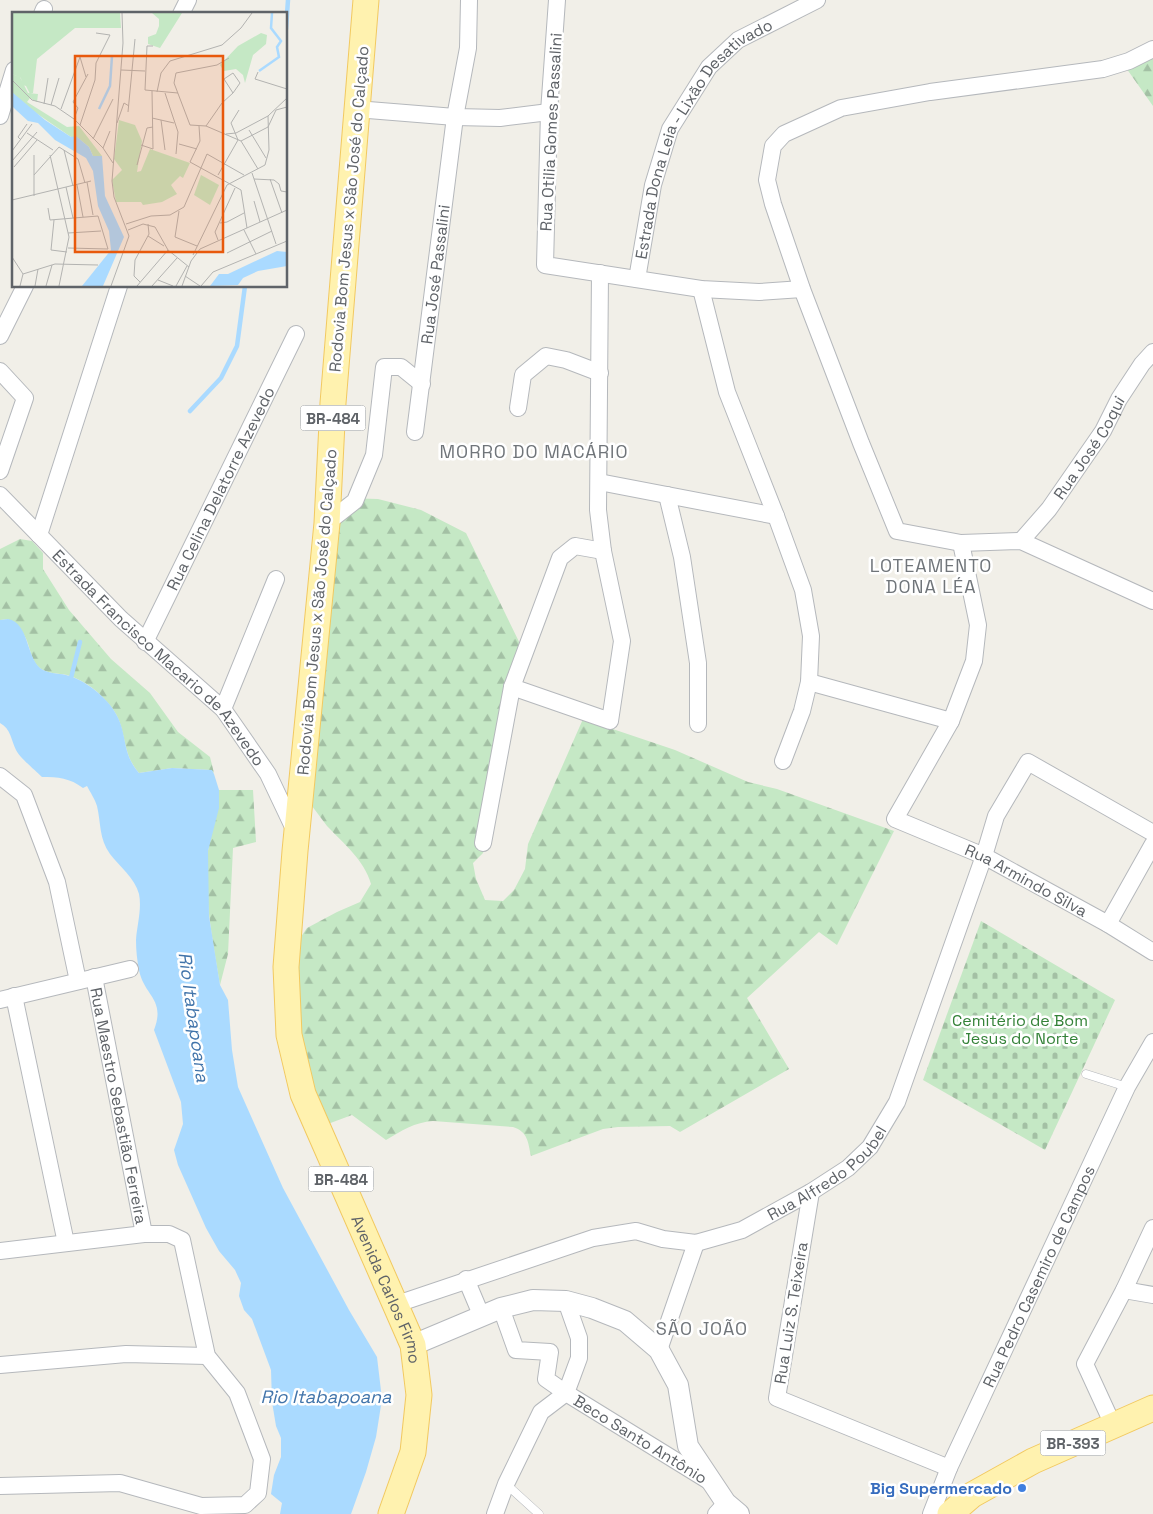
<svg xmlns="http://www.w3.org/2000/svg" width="1153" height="1514" viewBox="0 0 1153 1514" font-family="'Space Grotesk',sans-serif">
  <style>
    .forest { fill: url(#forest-firs) }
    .cemetery { fill: url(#cemetery-stones) }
    .water { fill: #aadaff }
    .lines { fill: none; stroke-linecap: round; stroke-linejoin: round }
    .stream { stroke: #aadaff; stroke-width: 4.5 }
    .service-casing { stroke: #b5b8bc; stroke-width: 9 }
    .minor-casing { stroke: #b5b8bc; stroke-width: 18 }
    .tertiary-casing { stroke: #b5b8bc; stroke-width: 22 }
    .primary-casing { stroke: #f2c960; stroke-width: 27 }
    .service { stroke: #fff; stroke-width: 8 }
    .minor { stroke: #fff; stroke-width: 16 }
    .tertiary { stroke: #fff; stroke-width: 20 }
    .primary { stroke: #fff2af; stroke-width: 25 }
    .shop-dot { fill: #3f7fe0; stroke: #fff; stroke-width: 2 }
    .labels { text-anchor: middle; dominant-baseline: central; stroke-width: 5; stroke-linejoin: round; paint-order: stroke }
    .shield { fill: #fff; stroke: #8f9295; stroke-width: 1 }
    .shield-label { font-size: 15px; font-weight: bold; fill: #5f6368 }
    .street-label { font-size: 16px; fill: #5f6368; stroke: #fff }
    .park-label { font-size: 16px; fill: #348238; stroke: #fff }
    .shop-label { font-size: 16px; font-weight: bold; fill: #366cbe; stroke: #fff; text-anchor: end }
    .neighbourhood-label { font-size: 18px; letter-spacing: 1px; fill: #70757a; stroke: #fff }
    .water-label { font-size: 18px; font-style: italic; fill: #4174aa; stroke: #fff }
    .inset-river { fill: none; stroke: #aadaff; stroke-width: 2.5 }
    .inset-road { fill: none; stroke: #b3b3b1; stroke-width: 1 }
    .view { fill: #e8590c; fill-opacity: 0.15; stroke: #e8590c; stroke-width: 2.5 }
    .inset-edge { fill: none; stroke: #5f6368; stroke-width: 2.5 }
  </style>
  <defs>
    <pattern id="forest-firs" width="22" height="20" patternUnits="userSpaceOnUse" patternTransform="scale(1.25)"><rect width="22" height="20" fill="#c5e8c5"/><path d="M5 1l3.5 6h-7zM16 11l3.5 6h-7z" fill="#a3c0a4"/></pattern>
    <pattern id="cemetery-stones" width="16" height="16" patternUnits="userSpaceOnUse" patternTransform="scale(1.25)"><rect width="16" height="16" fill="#c5e8c5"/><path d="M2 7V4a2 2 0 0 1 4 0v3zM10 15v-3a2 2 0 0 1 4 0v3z" fill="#a3c0a4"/></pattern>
  </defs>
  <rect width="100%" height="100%" fill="#f1efe8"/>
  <!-- forest -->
  <path class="forest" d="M1153,49V106L1124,65Z
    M344,498L378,499L421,510L466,533L525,654L490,833L483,853L473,863L476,879L485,900L503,901L514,890L525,869L528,844L583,719L675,750L748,782L777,789L894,831L837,945L819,932L747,998L789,1069L680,1132L670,1126L618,1127L603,1129L531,1156C528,1142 528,1132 513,1127L433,1121C415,1122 401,1131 386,1140L352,1115L317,1128L287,957L307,928L337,912L360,902L371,884C364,860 344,844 327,826C320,817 313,807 306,798L334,508Z
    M20,539L32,541L43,553V569L69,610L111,659L150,693L178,732L210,757L214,773L211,770L172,768L139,773C120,751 128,729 112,708C101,693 85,680 67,675C58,673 49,674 41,669C29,660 31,643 22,632C19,627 13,623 8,619L0,620V549Z
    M219,790H253L256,842L233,848L228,954L220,985C213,941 203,895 208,851C211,831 216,810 219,790Z"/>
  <!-- cemetery -->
  <path class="cemetery" d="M981,921L1115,1000L1045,1150L923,1080Z"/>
  <!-- water -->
  <path class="water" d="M8,619C29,623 26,656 40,668C48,674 57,673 66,675C84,679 108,698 116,714C128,735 121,752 139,773L172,768L212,770L214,774L219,790V808L208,851L209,916L220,985L228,1000L232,1050L238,1087L283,1188L349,1310L377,1357L382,1399L376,1437L366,1472L351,1514H280L282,1503L271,1494L274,1475L281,1457V1438L276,1426L272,1402L271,1370L252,1319L244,1310L239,1296L241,1283L235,1270L219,1251L206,1228L178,1165L174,1150L183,1124L181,1102L154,1030C166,999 144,996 139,970C137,960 136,950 136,940C137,925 142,909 139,894C135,878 119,866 110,854C99,839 101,823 97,806C95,799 90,792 87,786L83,788C70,778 58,777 42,777C35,770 20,758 16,750C11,740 11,729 0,723V620Z"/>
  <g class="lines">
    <!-- stream -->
    <path class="stream" d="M286,29L288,0
      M190,411L221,378L237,346L245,286
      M70,682L80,642"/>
    <!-- service casing -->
    <g class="service-casing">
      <path id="service" d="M1086,1074L1127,1087
        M506,1484L539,1514"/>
    </g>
    <!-- minor casing -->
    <g class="minor-casing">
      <g id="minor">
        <path d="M557,0L549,112L545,265L701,289L759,292L802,289"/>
        <path d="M42,14L44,9"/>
        <path d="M181,14L188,0"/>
        <path d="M1153,49L1129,61L1103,69L930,92L841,108L784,134L773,146L767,180L773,204L802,289L861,443L897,531L961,543L1021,541L1153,601"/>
        <path d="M356,109L455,117L500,118L549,112"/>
        <path d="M0,116L14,70"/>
        <path id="s1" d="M637,279L653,185L670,129L709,67L738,40L817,0"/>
        <path d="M701,289L727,392L776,516L803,590L811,636L809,682L802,711L783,761"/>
        <path d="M0,336L25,286"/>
        <path d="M0,371L25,398L0,471"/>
        <path d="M518,408L523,375L546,356L566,360L600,373"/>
        <path id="s2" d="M415,432L455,117L468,48L469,0"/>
        <path d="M599,482L776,516"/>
        <path id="s3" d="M0,495L121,619L223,709L268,774L295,831"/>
        <path d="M667,495L682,557L698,663V724"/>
        <path d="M327,523L355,501L374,455L384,367H401L422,384"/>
        <path d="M39,535L119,286"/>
        <path id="s4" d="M1021,541L1049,509L1103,431L1119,399L1142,364L1153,352"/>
        <path id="s5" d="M961,543L978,625L974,661L951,721L895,819L984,856L1108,924L1153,952"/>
        <path id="s6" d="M145,642L296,334"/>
        <path d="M809,682L951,721"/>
        <path d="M512,687L610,721L622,641L603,551L598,510L600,273"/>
        <path d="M223,709L276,579"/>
        <path d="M0,776L24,795L57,882L78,981"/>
        <path d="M483,843L512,687L560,558L575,546L603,551"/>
        <path d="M1108,924L1153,844"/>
        <path id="s7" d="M94,977L144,1234"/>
        <path d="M14,996L66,1243"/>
        <path d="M0,1000L130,969"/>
        <path d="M811,1192L777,1398L949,1468"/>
        <path d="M0,1251L144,1234H169L182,1240L207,1356L237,1393L262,1459L258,1493L245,1505L201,1506L120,1483L0,1486"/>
        <path d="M466,1279L482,1317"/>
        <path d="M1124,1290L1153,1295"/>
        <path id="s8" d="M394,1305L593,1238L636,1231L663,1239L696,1243L742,1230L811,1192L848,1168L870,1147L897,1102L984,856L996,816L1028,762L1153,833"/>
        <path id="s9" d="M501,1308L516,1350L550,1352L546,1379L566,1393L712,1483"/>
        <path d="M659,1350L696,1243"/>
        <path d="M0,1365L126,1354L207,1356"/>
        <path d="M1113,1425L1085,1364L1124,1290L1153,1228"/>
        <path d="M495,1514L506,1484L541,1412L566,1393L572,1377L579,1358V1338L566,1301"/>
        <path d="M716,1514L726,1503"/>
        <path id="s10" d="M931,1514L949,1468L1127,1087L1153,1042"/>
      </g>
    </g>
    <!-- tertiary casing -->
    <g class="tertiary-casing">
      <path id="tertiary" d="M413,1345L501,1308L533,1300L566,1301L592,1308L625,1321L659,1350L678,1385L688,1446L726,1503L739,1514"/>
    </g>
    <!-- primary casing -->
    <g class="primary-casing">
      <g id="primary">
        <path id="s11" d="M366,0L333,403L327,523L295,851L286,967L289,1035L303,1094L413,1345L419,1395L413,1452L391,1514"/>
        <path d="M950,1514L972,1495L1033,1461L1153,1408"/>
      </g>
    </g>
    <!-- service -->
    <use href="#service" class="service"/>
    <!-- minor -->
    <use href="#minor" class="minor"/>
    <!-- tertiary -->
    <use href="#tertiary" class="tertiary"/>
    <!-- primary -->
    <use href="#primary" class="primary"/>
  </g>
  <!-- markers -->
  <circle class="shop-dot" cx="1022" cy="1488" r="5"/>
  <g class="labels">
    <!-- shield labels -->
    <g class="shield">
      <rect x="300.5" y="405.5" width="65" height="25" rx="4"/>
      <rect x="308.5" y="1166.5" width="65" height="25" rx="4"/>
      <rect x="1040.5" y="1430.5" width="65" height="25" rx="4"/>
    </g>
    <g class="shield-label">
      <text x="333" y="418">BR-484</text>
      <text x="341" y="1179">BR-484</text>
      <text x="1073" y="1443">BR-393</text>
    </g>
    <!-- street labels -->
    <g class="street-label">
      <text transform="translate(551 132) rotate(-87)">Rua Otilia Gomes Passalini</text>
      <text stroke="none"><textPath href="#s1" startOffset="162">Estrada Dona Leia - Lixão Desativado</textPath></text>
      <text transform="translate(349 209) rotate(-85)">Rodovia Bom Jesus x São José do Calçado</text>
      <text stroke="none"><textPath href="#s2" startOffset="159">Rua José Passalini</textPath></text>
      <text stroke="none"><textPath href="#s4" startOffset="116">Rua José Coqui</textPath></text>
      <text stroke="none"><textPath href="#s6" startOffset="171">Rua Celina Delatorre Azevedo</textPath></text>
      <text transform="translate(317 612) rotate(-85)">Rodovia Bom Jesus x São José do Calçado</text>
      <text stroke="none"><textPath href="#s3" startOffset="228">Estrada Francisco Macario de Azevedo</textPath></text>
      <text stroke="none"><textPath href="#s5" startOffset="442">Rua Armindo Silva</textPath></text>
      <text stroke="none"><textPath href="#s7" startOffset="131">Rua Maestro Sebastião Ferreira</textPath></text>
      <text stroke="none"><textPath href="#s8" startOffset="466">Rua Alfredo Poubel</textPath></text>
      <text stroke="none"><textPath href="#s10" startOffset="261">Rua Pedro Casemiro de Campos</textPath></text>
      <text stroke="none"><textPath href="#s11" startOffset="1312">Avenida Carlos Firmo</textPath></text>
      <text transform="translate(791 1313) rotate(-81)">Rua Luiz S. Teixeira</text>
      <text stroke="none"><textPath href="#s9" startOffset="218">Beco Santo Antônio</textPath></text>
    </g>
    <!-- park labels -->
    <g class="park-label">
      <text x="1020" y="1020">Cemitério de Bom<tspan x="1020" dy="18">Jesus do Norte</tspan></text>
    </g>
    <!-- shop labels -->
    <g class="shop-label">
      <text x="1012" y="1488">Big Supermercado</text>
    </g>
    <!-- neighbourhood labels -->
    <g class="neighbourhood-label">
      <text x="534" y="451">MORRO DO MACÁRIO</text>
      <text x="931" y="565">LOTEAMENTO<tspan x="931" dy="21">DONA LÉA</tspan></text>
      <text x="702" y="1328">SÃO JOÃO</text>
    </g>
    <!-- water labels -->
    <g class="water-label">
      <text transform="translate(194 1017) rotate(82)">Rio Itabapoana</text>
      <text x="326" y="1396">Rio Itabapoana</text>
    </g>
  </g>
  <!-- overview -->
  <g transform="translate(12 12)">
    <rect width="275" height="275" fill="#f1efe8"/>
    <path d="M0,1H108L109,16H63L25,47L21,81L18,82L14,74L10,73L9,66L0,62Z" fill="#c5e8c5"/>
    <path d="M140,1H170L148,36L136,32V25L144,22L147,14V7ZM249,21L255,23L254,32L241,43L233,71L231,63L224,57L212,59L208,53L226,34ZM0,62L8,65L16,81L26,82L25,90L18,86L15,90L55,115L67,114L90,144H81L77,135L66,126L59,125L11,92L0,80ZM107,108L123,113L130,129L125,160L129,159L138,137L178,151L171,166L168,164L159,173L165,182L150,190L131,193L129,190H104L100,168L110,158L102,147Z" fill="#c5e8c5"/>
    <path d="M189,163L207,173L198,193L182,183Z" fill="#c5e8c5"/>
    <path d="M0,80L33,108L59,125L64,124L77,135L81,144H90L93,184L112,225L91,274H70L99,238L97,219L86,194L81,159L74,146L43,128L26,111L16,109L4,98L0,94ZM265,239L275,240V254L246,259L231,266L226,273L198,274L207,262H216Z" fill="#aadaff"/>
    <path class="inset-river" d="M247,59L267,45L265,35L269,29L259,16L260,1M87,97L98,74L100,44"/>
    <path class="inset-road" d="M141,34H135L133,78L166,81M68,45L74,65M217,46L205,53L164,61L162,71L178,113L194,114L229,129L246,157M109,58L133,59M246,60L243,67L275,77M0,68L20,88L43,94L62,107L91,136L101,151M145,80L149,61L158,49L210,33L229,16L240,1M153,81L166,120L164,142M32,92L36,66M39,93L47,66M49,97L68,45M116,100L123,27M140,106L162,111M62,107L66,96L61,90L76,62M149,108L153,138M105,111L112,91L117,94M68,113L83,68L84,51L98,23L84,21M187,114L188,129L178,150L229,178L235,216M194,114L210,91L221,81L228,71L221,61L212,67L221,81M237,118L254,146M15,121L41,138M214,122L224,121L256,104M81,127L101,87M9,128L6,125L15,112M229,129L256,115L264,98L275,95M167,132L185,137M129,133L141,137L140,79M91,136L98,119M52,138L61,174M0,139L20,112M38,143L57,225L47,274M0,149L25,120M0,150V195M125,153L135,116L141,115M2,155L25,128M240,161L264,232M22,163L47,135L66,147L73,171M206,163L226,128L219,111L227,98M242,167L262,168L267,172L269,179L275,180M258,167L270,201M75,170L81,203M65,173L71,205M54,175L61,206M22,184V143M0,188L79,169M242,189L248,210M36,196L38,208L86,204L96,237L56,236M167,199L163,225L185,234M42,208L39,238L55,240M208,211L215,210L232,201M114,212L139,204L158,203L172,195L195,142L232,163M116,218L131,212L143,215L156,238L177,255M232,218L244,242M56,221L89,219M136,224L152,234M206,228L203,220L223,176M215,241L260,219M181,243L215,173L253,153L257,138L256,104L275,86M0,245L11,262L8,274M11,262L43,252L86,253M173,264L188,274M146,268L161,274M128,270L122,264L123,248L137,222L136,212M23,274L26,257M34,274L40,253M99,274L117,224L102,185L100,169L111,31L110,1M125,274L156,238M140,274L165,246M164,274L175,254M170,274L179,249L188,237L275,198M189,274L201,260L275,229"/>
    <path class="view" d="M63,44H211V240H63Z"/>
    <rect width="275" height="275" class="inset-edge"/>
  </g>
</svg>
